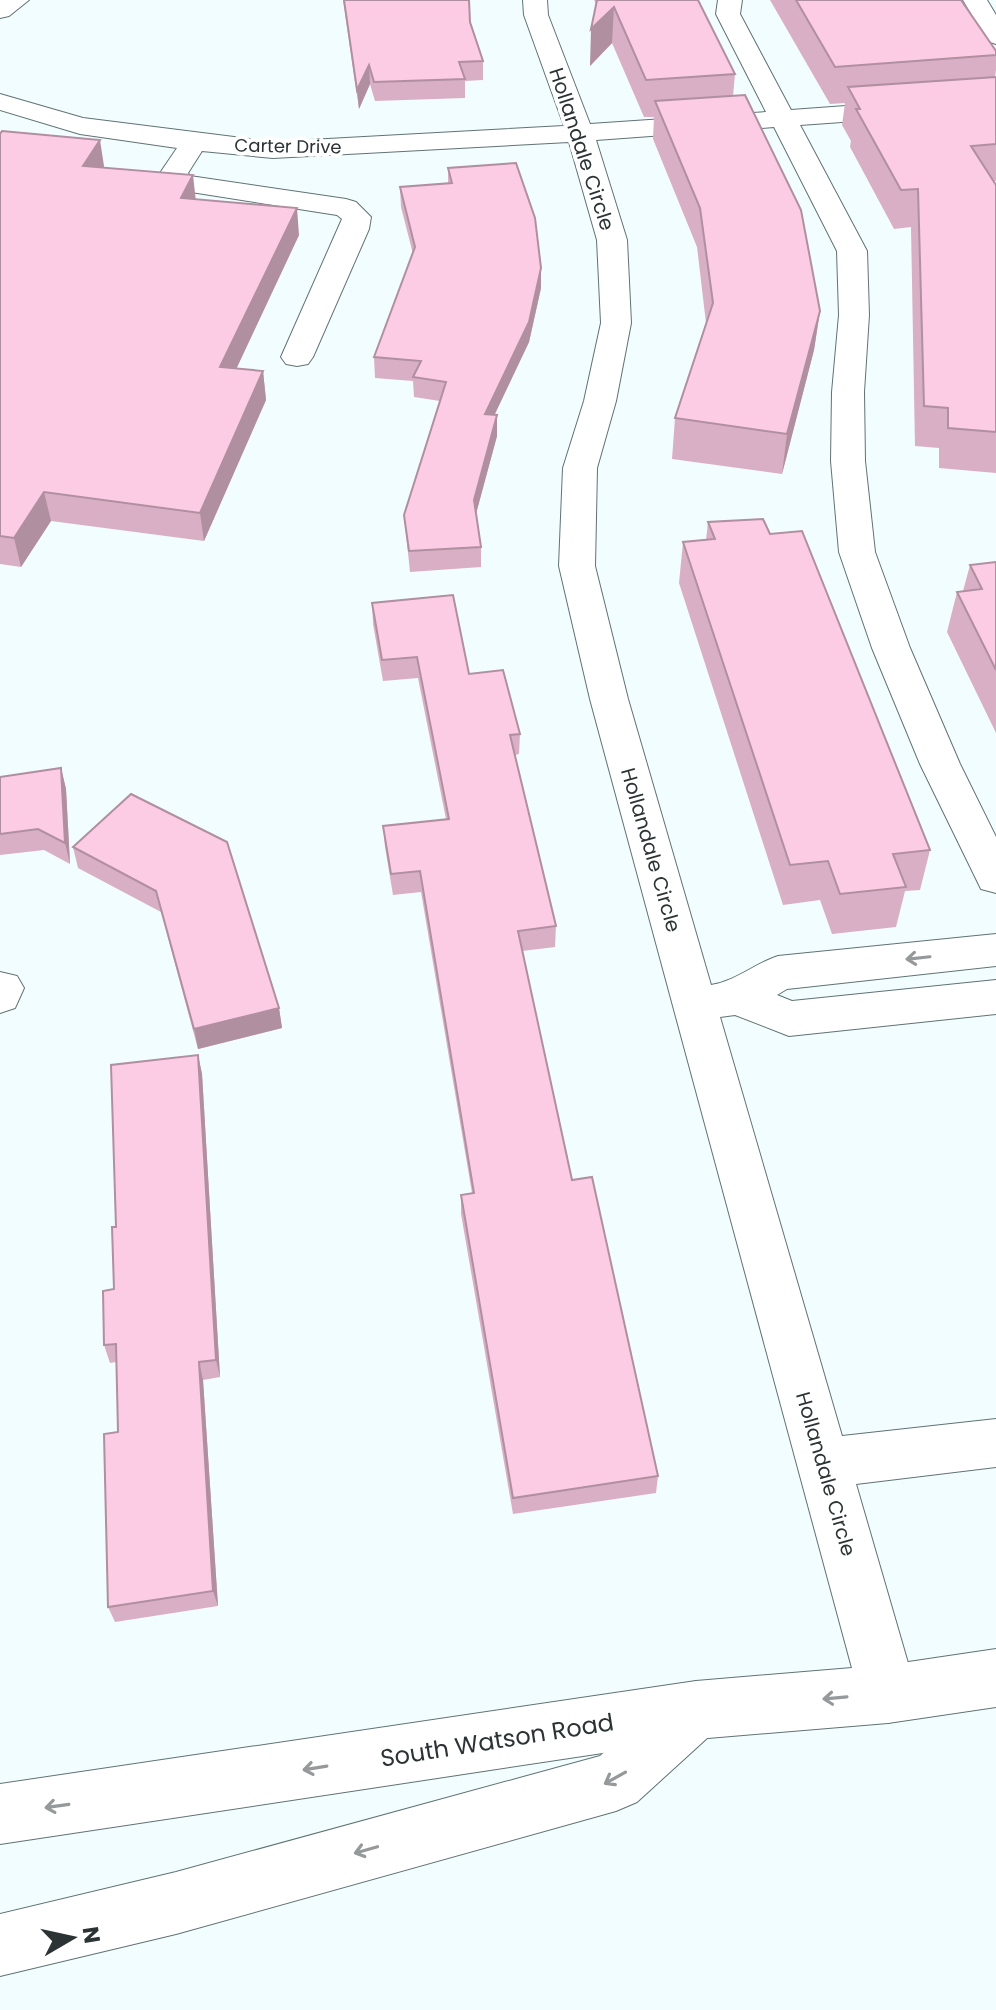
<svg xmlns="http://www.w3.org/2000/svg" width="996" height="2010" viewBox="0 0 996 2010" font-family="Poppins,sans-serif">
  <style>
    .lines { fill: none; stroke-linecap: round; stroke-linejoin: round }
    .minor-casing { stroke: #617274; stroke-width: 2 }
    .major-casing { stroke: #617274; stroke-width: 2 }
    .highway-casing { stroke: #617274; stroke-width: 2 }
    .minor { fill: #fff; fill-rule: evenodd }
    .major { fill: #fff; fill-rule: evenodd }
    .highway { fill: #fff; fill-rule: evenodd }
    .wall { fill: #d9afc5 }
    .shaded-wall { fill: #b08fa0 }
    .building { fill: #fccce5; stroke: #b08fa0; stroke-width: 2 }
    .oneway { stroke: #95999a }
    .labels { text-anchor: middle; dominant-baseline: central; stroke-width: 8; stroke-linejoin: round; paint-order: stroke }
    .far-street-label { font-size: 18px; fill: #2b3334; stroke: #fff }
    .street-label { font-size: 20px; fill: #2b3334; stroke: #fff }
    .near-street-label { font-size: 24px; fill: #2b3334; stroke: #fff }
  </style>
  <rect width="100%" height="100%" fill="#f2fdff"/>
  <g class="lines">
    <!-- minor casing -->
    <g class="minor-casing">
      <path id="minor" d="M0,0H29L9,16L0,18Z
        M523,0H547L548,15L590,124L766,112L716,14L718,0H742L740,14L791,110L996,95V111L800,125L867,251L869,315L864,392L865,461L875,552L910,648L960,764L996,837V893L981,889L920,764L872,648L839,552L831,461L832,392L839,315L837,251L774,127L596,140L627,240L631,323L616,401L597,468L595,566L628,699L711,985C736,981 754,964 778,956L996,934V966L787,989L777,995L792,1001L996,980V1014L789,1036L735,1015L720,1017L842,1436L996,1419V1467L856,1484L917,1694L908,1714L888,1723L868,1714L859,1694L590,699L559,566L563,468L584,401L601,323L597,240L569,142L273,158L202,151L188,173L190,176L346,199L356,202L371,217L369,229L313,357L308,364L297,366L286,364L281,357L342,219L337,215L172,189L165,184L160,173L177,148L80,134L0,110V94L83,118L273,142L564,126L524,15Z
        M963,0H987L996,15V44L987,41Z
        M0,972L17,976L24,988L15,1008L0,1013Z"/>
    </g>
    <!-- major casing -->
    <g class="major-casing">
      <path id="major" d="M996,1649V1707L888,1723L696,1739L0,1844V1784L696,1681L888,1665Z"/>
    </g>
    <!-- highway casing -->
    <g class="highway-casing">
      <path id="highway" d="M696,1681L716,1690L725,1710L716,1730L637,1802L616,1811L176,1934L0,1976V1914L176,1872L600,1756L676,1690Z"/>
    </g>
    <!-- minor -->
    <use href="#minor" class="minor"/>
    <!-- major -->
    <use href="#major" class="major"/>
    <!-- highway -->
    <use href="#highway" class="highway"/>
  </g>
  <!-- wall -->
  <path class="wall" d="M343,0H469L470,22L483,61V80L465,81V98L375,101L370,84L359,109Z
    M594,0H698L735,74L733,96L820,311L814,350L782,474L672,459L675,418L706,323L697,247L653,139L654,117H644L612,43L590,66L596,4Z
    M770,0H961L996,51V70L995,77H996V181L994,182L996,185V473L939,468V448L915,446L911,227L894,229L850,147L851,141L842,125L845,103L830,104Z
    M0,134L104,166V167L299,235L236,369L263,371L266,400L204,541L51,521L21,567L0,564Z
    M448,168L541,268V288L529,342L494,415L497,436L476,514L481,547V567L410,572L404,515L440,401L414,397L413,381L375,378L374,357L413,254L401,207L400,187L448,183Z
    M708,522L770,534L930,850L920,890L905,891L896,927L832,934L820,900L783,905L679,583L683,542L706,540Z
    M996,562V733L947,632L957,592L963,591L970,565Z
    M372,603L469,674L520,734L519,754L515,755L556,926L555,947L522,951L572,1180L658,1476L656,1493L513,1514L461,1214V1195L472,1193L421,892L393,895L385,847L383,826L446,819L418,678L383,681L373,624Z
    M61,768L66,789L70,864L44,850L0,855V777Z
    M131,794L279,1008L282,1028L198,1049L161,912L78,868L73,847Z
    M198,1055L202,1074L220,1377L203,1380L218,1606L115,1622L108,1607L118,1432L116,1362L110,1363L104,1345L114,1289Z"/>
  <!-- shaded-wall -->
  <path class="shaded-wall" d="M614,7L612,43L590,66L591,29Z
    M369,65L370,84L359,109L357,90Z
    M100,140L104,166L88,193L83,166Z
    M193,175L196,202L181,198Z
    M297,208L299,235L224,395L220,367Z
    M541,268V288L529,342L485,435V414Z
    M820,311L814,350L782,474L787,434Z
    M263,371L266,400L204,541L200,513Z
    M497,415V436L474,521V500Z
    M44,492L51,521L21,567L14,538Z
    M61,768L66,789L70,864L65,843Z
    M279,1008L282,1028L198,1049L194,1029Z
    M198,1055L202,1074L220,1377L216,1360Z
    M199,1362L203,1380L218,1606L213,1591Z"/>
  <!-- building -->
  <path class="building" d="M344,0H469L470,22L483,61L459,62L465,79L374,82L369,65L357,90Z
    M597,0H698L735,74L646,80L614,7L591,29Z
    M796,0H961L996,51V55L835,67Z
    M996,77V144L971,146L996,185V432L948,428V408L924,406L918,189L901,190L856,109H860L848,87Z
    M745,95L801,210L820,311L787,434L675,418L713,303L700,208L655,101Z
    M2,131L100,140L83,166L193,175L181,198L297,208L220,367L263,371L200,513L44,492L14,538L0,536V134Z
    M516,163L535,218L541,268L529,322L485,414L497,415L474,500L481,547L409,551L404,515L446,382L413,377L421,361L374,357L415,247L400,187L452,183L448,168Z
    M763,519L770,534L802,531L930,850L893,854L906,887L840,894L828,861L790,865L683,542L715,539L708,522Z
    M996,562V670L957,592L982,589L970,565Z
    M453,595L469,674L503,670L520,734L510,735L556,926L518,931L572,1180L592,1177L658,1476L513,1498L461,1195L474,1193L420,871L391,874L383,826L449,819L417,657L382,660L372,603Z
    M61,768L65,843L38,829L0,834V777Z
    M131,794L227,842L279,1008L194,1029L156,891L73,847Z
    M198,1055L216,1360L199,1362L213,1591L108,1607L104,1434L118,1432L116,1344L104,1345L103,1291L114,1289L112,1227H116L111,1065Z"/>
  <!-- one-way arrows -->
  <defs><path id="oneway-shaft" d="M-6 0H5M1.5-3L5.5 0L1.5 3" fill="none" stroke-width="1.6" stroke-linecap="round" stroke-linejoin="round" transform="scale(2)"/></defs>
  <g class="oneway">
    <use href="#oneway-shaft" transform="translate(918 958) rotate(174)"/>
    <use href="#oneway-shaft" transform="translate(835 1698) rotate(175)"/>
    <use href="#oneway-shaft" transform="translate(315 1768) rotate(171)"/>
    <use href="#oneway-shaft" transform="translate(615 1778) rotate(151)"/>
    <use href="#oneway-shaft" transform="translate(57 1806) rotate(172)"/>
    <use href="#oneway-shaft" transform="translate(366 1850) rotate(164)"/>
  </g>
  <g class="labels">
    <!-- far-street labels -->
    <g class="far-street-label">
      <text transform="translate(288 146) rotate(1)">Carter Drive</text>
    </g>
    <!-- street labels -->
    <g class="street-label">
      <text transform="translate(582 149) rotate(72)">Hollandale Circle</text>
      <text transform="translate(651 850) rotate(74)">Hollandale Circle</text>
      <text transform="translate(826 1474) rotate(74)">Hollandale Circle</text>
    </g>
    <!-- near-street labels -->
    <g class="near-street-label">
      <text transform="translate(497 1740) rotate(-9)">South Watson Road</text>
    </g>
  </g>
  <!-- north arrow -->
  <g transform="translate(72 1938) rotate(81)" stroke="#ffffff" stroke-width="6" paint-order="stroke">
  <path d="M0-6L14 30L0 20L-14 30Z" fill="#2b3334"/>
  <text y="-12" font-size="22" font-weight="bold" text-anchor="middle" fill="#2b3334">N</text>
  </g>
</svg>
